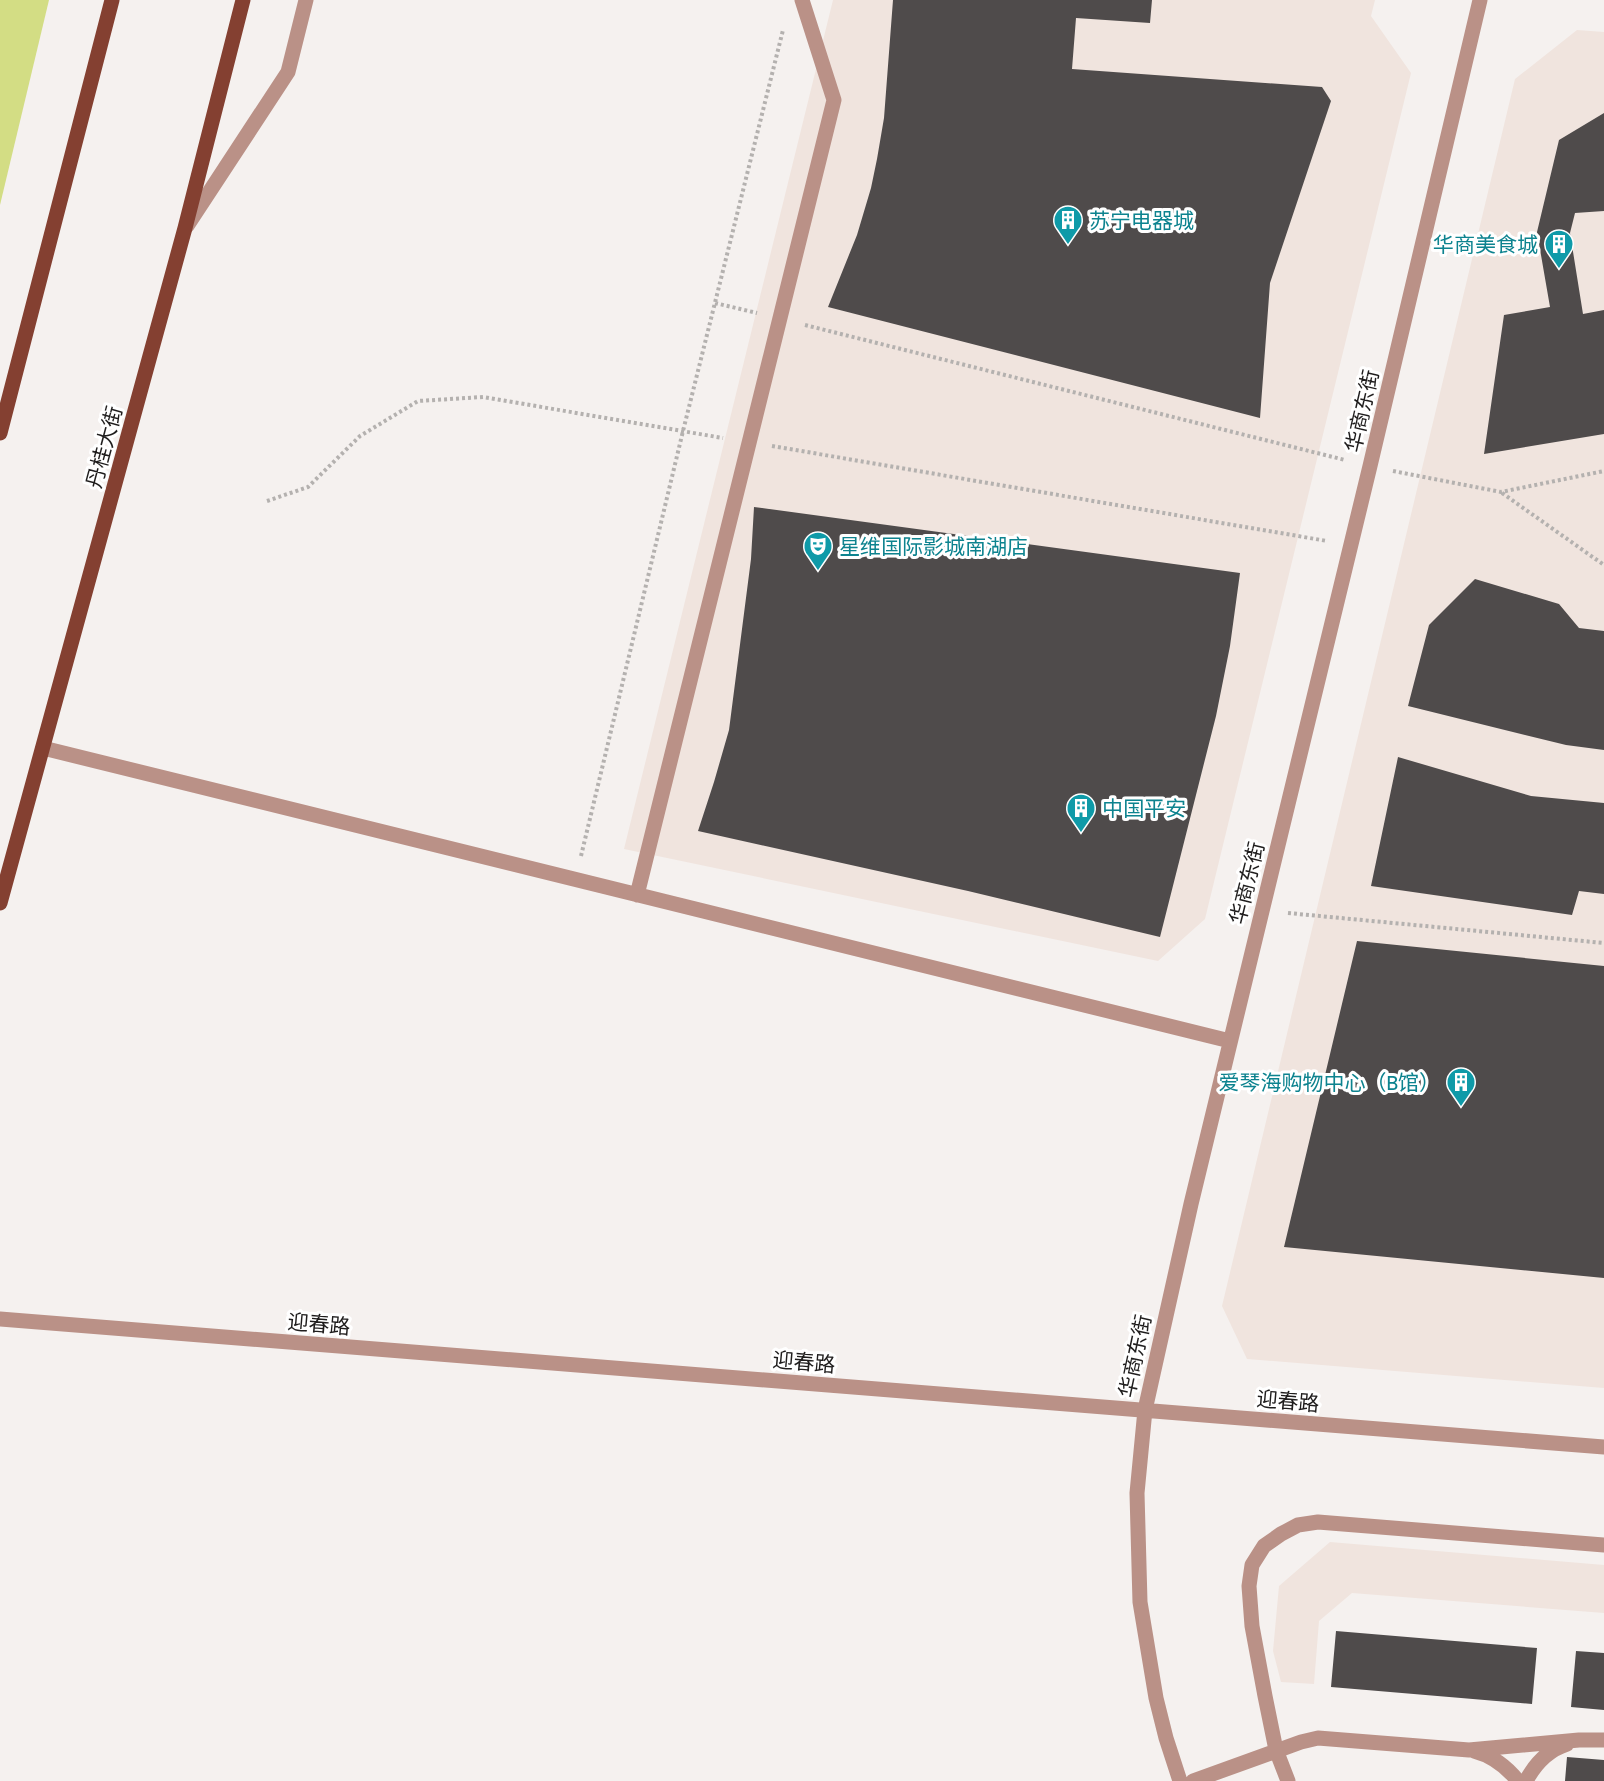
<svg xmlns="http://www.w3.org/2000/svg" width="1604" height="1781" viewBox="0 0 1604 1781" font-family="'Archivo Narrow','Noto Sans SC',sans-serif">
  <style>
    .built { fill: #f0e4de }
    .green { fill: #d3dd84 }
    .building { fill: #4f4b4b }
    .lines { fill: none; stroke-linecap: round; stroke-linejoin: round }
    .path { stroke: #b4b1af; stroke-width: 4; stroke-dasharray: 3 3; stroke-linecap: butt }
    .minor { stroke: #ba9187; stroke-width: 15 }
    .major { stroke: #844031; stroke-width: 15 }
    .labels { text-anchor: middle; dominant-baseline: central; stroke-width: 6; stroke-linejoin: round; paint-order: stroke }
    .culture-label { font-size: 21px; fill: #0d838f; stroke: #fff; text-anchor: start }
    .street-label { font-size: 21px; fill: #1f1d1d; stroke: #fff }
  </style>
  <rect width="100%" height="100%" fill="#f5f1ef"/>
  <!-- built -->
  <path class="built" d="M833,0H1375L1371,16L1411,73L1205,919L1158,961L624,849Z
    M1577,30L1604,32V1388L1247,1359L1222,1306L1515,79Z
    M1330,1542L1604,1565V1613L1352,1593L1319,1621L1314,1684L1281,1682L1273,1651L1279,1586Z"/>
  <!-- green -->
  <path class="green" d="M0,0H49L0,205Z"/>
  <!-- building -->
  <path class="building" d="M893,0H1152L1150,23L1076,18L1072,69L1322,87L1331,101L1270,283L1260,418L828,307L857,235L871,188L877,159L884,118Z
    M1604,113V211L1575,213L1570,233L1583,314L1604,310V434L1484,454L1504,315L1550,307L1537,232L1559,140Z
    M754,507L1240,573L1230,646L1216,716L1160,937L968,891L698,831L714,782L729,730L751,559Z
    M1475,579L1559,604L1579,628L1604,631V750L1566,745L1408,706L1429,625Z
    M1398,757L1531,796L1604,803V894L1579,891L1572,915L1371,886Z
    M1357,941L1604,966V1278L1284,1247Z
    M1336,1631L1537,1648L1532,1704L1331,1687Z
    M1576,1651L1604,1653V1710L1571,1707Z
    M1567,1757L1604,1760V1781H1565Z"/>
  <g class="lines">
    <!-- path -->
    <path class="path" d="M715,303L757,313
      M805,325L1345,460
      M772,446L1327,541
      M1393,471L1501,492L1604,471
      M1502,493L1604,565
      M267,501L308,487L360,436L418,401L483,397L723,438
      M581,856L683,431L783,30
      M1288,913L1604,943"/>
    <!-- minor -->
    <path class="minor" d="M187,226L288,72L306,0
      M43,748L1230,1041
      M637,895L834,100L802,0
      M0,1319L1604,1447
      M1474,1751C1493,1756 1506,1766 1518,1781
      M1180,1781L1166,1738L1156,1698L1140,1602L1137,1493L1145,1410L1191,1204L1370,466L1480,0
      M1193,1781L1301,1742L1318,1738L1469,1750L1579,1740H1604
      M1288,1781L1276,1750L1265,1696L1252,1626L1249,1586L1252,1565L1264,1546L1281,1534L1298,1525L1318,1522L1604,1545
      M1526,1781C1535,1764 1548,1750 1567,1744"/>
    <!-- major -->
    <path class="major" d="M0,433L112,0
      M0,903L185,228L243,0"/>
  </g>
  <!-- icons -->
  <defs>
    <g id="building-pin" transform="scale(1.5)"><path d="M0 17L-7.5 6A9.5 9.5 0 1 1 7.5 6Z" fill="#0f9aa8" stroke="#fff"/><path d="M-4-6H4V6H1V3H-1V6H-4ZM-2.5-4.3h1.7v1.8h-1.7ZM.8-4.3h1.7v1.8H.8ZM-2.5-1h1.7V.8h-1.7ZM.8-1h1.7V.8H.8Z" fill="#fff"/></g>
    <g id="theatre-pin" transform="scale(1.5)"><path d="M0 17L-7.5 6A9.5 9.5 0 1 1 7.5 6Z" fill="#0f9aa8" stroke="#fff"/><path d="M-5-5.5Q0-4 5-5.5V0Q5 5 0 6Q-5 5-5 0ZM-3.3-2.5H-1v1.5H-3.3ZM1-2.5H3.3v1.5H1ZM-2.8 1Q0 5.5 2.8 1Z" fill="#fff"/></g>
  </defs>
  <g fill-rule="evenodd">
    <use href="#building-pin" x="1068" y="220"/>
    <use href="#building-pin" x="1559" y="244"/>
    <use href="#theatre-pin" x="818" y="546"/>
    <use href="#building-pin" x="1081" y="808"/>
    <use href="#building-pin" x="1461" y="1082"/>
  </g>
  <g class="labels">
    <!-- culture labels -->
    <g class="culture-label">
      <text x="1089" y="220">苏宁电器城</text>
      <text x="1538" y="244" text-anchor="end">华商美食城</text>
      <text x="839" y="546">星维国际影城南湖店</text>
      <text x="1102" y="808">中国平安</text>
      <text x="1440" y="1082" text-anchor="end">爱琴海购物中心（B馆）</text>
    </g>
    <!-- street labels -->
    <g class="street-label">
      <text transform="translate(1362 411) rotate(-77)">华商东街</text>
      <text transform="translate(104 447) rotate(-75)">丹桂大街</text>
      <text transform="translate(1247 883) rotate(-76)">华商东街</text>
      <text transform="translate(319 1324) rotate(5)">迎春路</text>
      <text transform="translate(1135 1356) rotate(-78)">华商东街</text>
      <text transform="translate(804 1362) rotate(5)">迎春路</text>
      <text transform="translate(1288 1401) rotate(5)">迎春路</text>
    </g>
  </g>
</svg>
